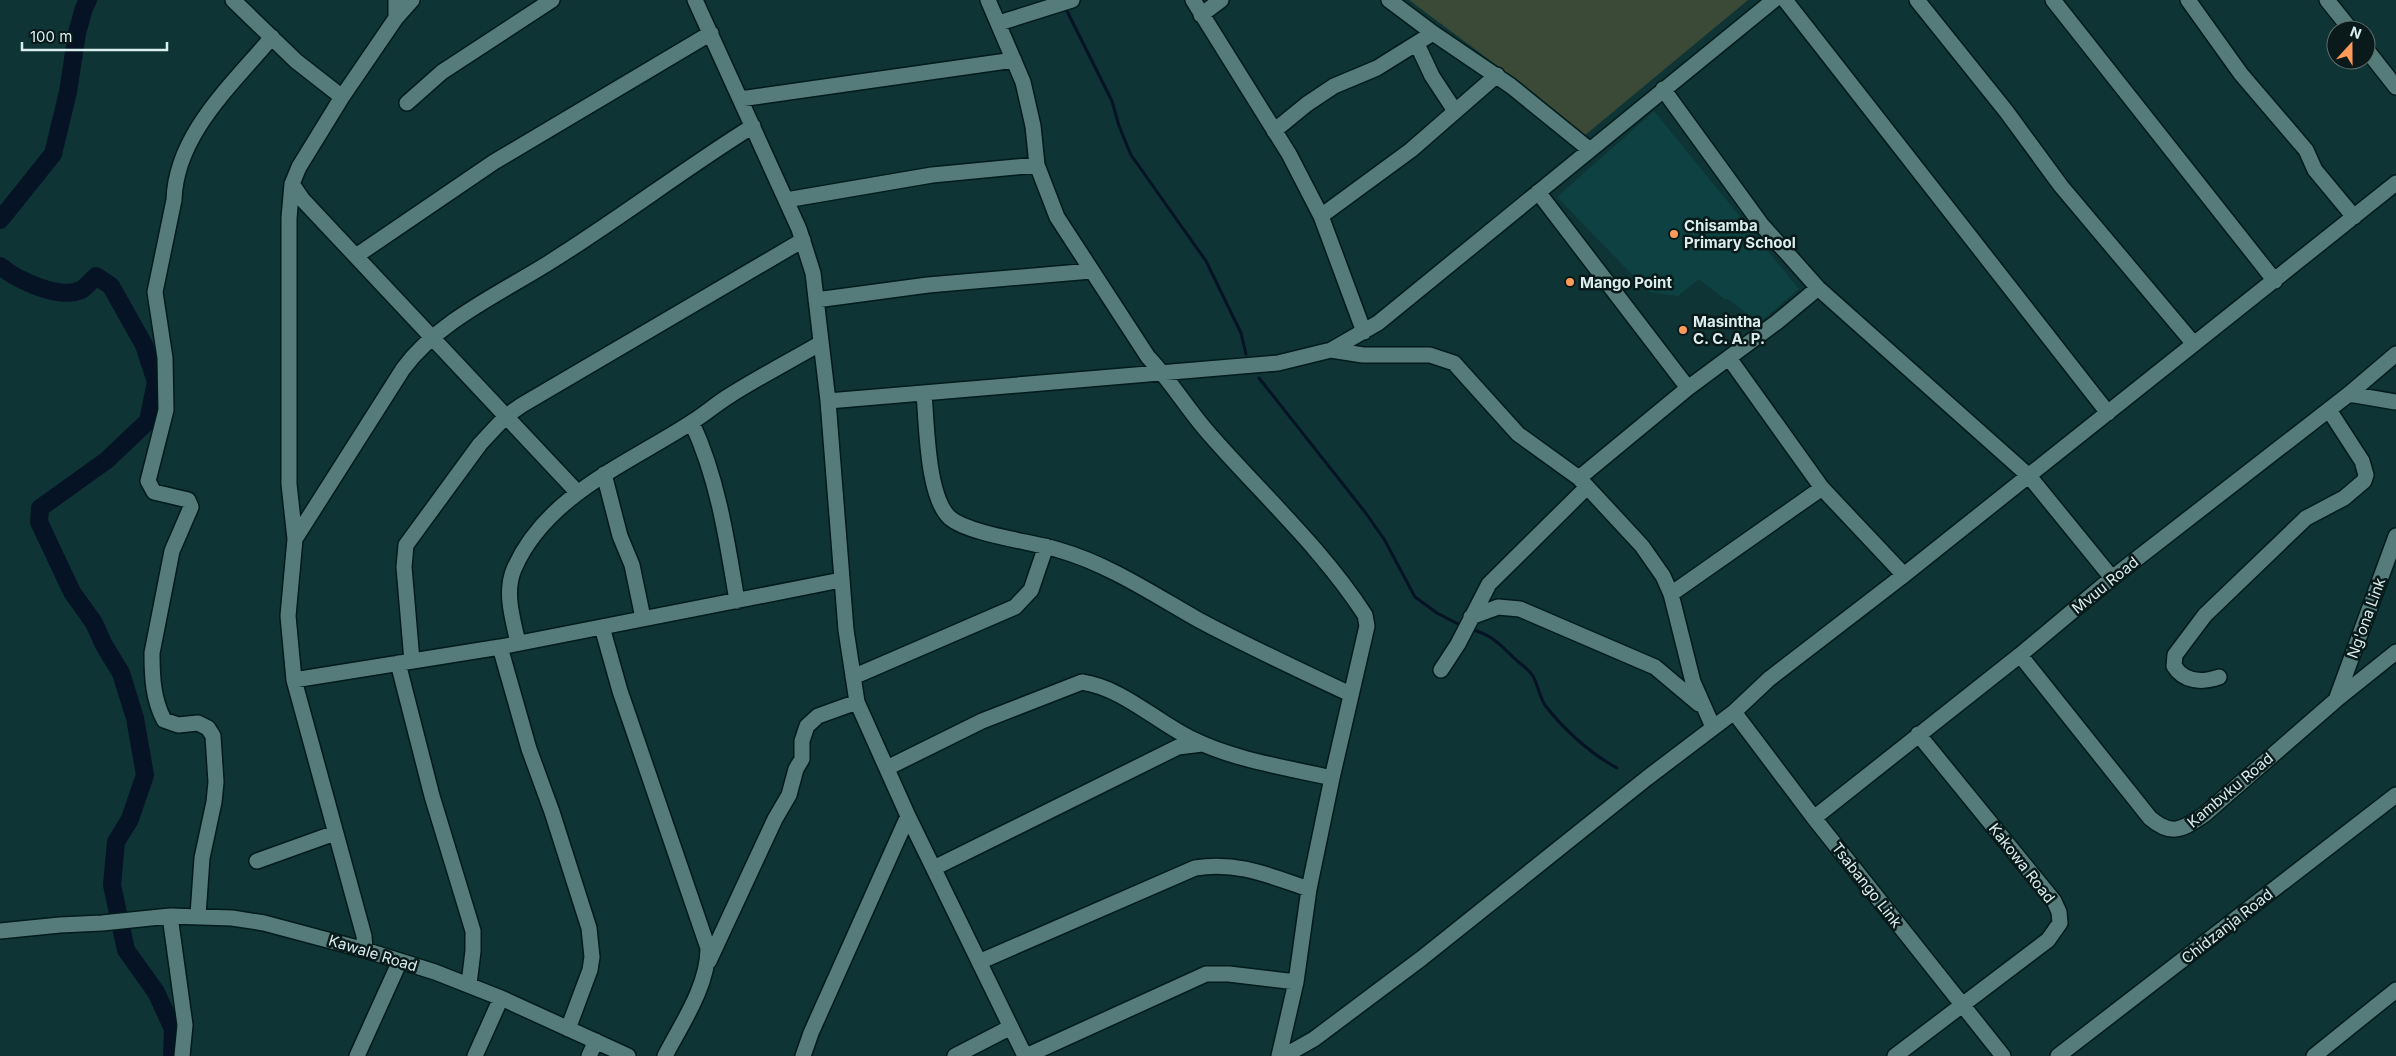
<svg xmlns="http://www.w3.org/2000/svg" width="2396" height="1056" viewBox="0 0 2396 1056" font-family="Inter,sans-serif">
  <style>
    .built { fill: #0d4142 }
    .green { fill: #3b4937 }
    .lines { fill: none; stroke-linecap: round; stroke-linejoin: round }
    .stream { stroke: #051325; stroke-width: 3 }
    .river { stroke: #051325; stroke-width: 18 }
    .minor-casing { stroke: #011b1b; stroke-width: 18 }
    .minor { stroke: #567b7b; stroke-width: 15 }
    .poi-dot { fill: #ff9b5a; stroke: #0a1919; stroke-width: 2 }
    .labels { text-anchor: middle; dominant-baseline: central; stroke-width: 5; stroke-linejoin: round; paint-order: stroke }
    .poi-label { font-size: 15px; font-weight: bold; fill: #daeeee; stroke: #0a1919; text-anchor: start }
    .street-label { font-size: 15px; fill: #daeeee; stroke: #0a1919 }
  </style>
  <rect width="100%" height="100%" fill="#0f3435"/>
  <!-- built -->
  <path class="built" d="M1654,111L1799,289L1759,323L1728,299H1724L1699,279L1678,296L1649,292L1557,197Z"/>
  <!-- green -->
  <path class="green" d="M1409,0H1748L1584,136L1535,94Z"/>
  <g class="lines">
    <!-- stream -->
    <path class="stream" d="M1065,7L1112,101L1119,126L1131,155L1206,261L1241,333L1246,354
      M1259,378L1365,512L1384,539L1415,597L1437,613L1462,626
      M1470,629C1490,634 1499,643 1514,658C1520,664 1528,668 1533,676C1538,685 1539,696 1545,705C1563,729 1591,754 1617,768"/>
    <!-- river -->
    <path class="river" d="M0,220L53,154L68,92L77,33L84,8L88,0
      M0,266C17,280 59,300 81,290C86,287 92,280 96,276L111,286L144,345L156,382L148,421L107,460L40,508L39,522L72,592L94,623L104,645L121,673L135,718L145,775L130,819L116,842L112,885L126,950L156,992L173,1029L172,1056"/>
    <!-- minor casing -->
    <g class="minor-casing">
      <path id="minor" d="M233,0L296,61L342,97
        M396,0V18L342,97L299,167L292,184L303,200L578,493
        M695,0L799,229L813,273L828,401L846,630L857,702L908,816L1025,1056
        M988,0L1023,82L1033,126L1037,165L1057,217L1148,357C1172,382 1189,412 1212,437C1263,495 1323,550 1365,615L1367,626L1332,778L1309,889L1296,982L1279,1056
        M1193,0L1289,154L1321,216L1364,332
        M1389,0L1433,33L1511,86L1590,150
        M1785,0L2108,413
        M1917,0L2006,111L2061,186L2194,344
        M2053,0L2275,281
        M2188,0L2241,74L2306,150L2315,170L2354,217
        M2327,0L2351,30
        M1201,15L1221,0
        M396,18L412,0
        M999,23L1072,0
        M1417,44L1432,76L1455,111
        M2366,49L2396,87
        M1663,89L1761,224L1818,288L2029,476L2112,578
        M740,99L1014,60
        M407,103L442,72L552,0
        M1274,131L1307,104L1334,86L1377,68L1433,33
        M292,184L289,218V484L295,539L288,616L294,680L364,936L365,950
        M1538,192L1688,388
        M786,200L932,175L1037,165
        M1321,216L1411,150L1497,75
        M356,256L494,162L711,33
        M816,300L928,285L1091,271
        M1331,350L1363,355H1430L1454,363L1518,434L1579,478L1642,546L1663,576L1671,594L1693,682L1713,727
        M1729,358L1822,488L1904,575
        M924,394C927,426 927,497 950,518C969,534 1033,542 1059,550C1108,564 1153,594 1197,619C1247,646 1299,670 1350,694
        M2349,394L2396,402
        M828,401L1278,363L1331,350L1378,323L1774,0
        M692,423C718,479 727,540 737,601
        M604,474L620,536L632,565L643,618
        M1579,478L1688,388L1777,322L1818,288
        M295,539L403,369C438,321 501,293 550,262C619,219 684,169 753,126
        M1671,594L1822,488
        M1471,617L1498,607L1520,609L1655,667L1699,704
        M602,627L620,691L708,948C708,986 682,1023 665,1056
        M518,643C513,619 504,593 514,569C546,495 629,463 692,422C705,414 716,404 729,396C759,377 790,361 821,343
        M500,647L529,749L552,812L589,928L592,957L590,970L568,1029
        M2020,655L2150,818C2172,837 2183,829 2204,815L2336,700L2396,652
        M412,661L404,567L406,545L480,444L506,416L522,405L803,240
        M398,663L432,796L473,931V951L469,984
        M1441,670L1458,644L1489,584L1587,487
        M853,677L1015,607L1031,590L1046,546
        M2219,677C2202,683 2184,682 2174,666L2175,655L2205,615L2306,518L2344,498L2364,481L2366,475L2362,461L2329,410
        M294,680L500,647L841,580
        M2336,700L2396,536
        M1734,712L1814,818L2003,1056
        M887,768L982,721L1082,682C1122,688 1154,720 1190,738C1234,760 1284,767 1332,778
        M1814,818L2020,655L2112,578L2349,394L2396,354
        M257,861L335,833
        M934,868L1178,747L1202,744
        M198,915L202,858L214,802L216,782L213,736L208,728L198,723L178,725L164,720C153,699 152,677 152,653L172,551L191,507L188,500L154,492L148,481L166,410L165,358L155,292L174,200C176,134 232,85 272,37
        M170,916L185,1025L182,1056
        M0,931L60,925L102,923L170,916L232,918L264,923L365,950L435,972L501,998L628,1056
        M709,961L775,819L789,795L796,769L802,759V741L807,726L818,716L857,702
        M979,962L1195,868C1238,861 1270,876 1309,889
        M357,1056L400,961
        M475,1056L501,998
        M589,1056L596,1041
        M803,1056L811,1033L908,816
        M955,1056L1011,1027
        M1026,1056L1206,974H1229L1296,982
        M1284,1056L1314,1039L1422,958L1647,778L1734,712L1769,679L1904,575L2396,183
        M1895,1056L2048,940L2060,923L2059,912L2054,901L1918,734
        M2058,1056L2396,795
        M2314,1056L2396,990"/>
    </g>
    <!-- minor -->
    <use href="#minor" class="minor"/>
  </g>
  <!-- markers -->
  <g class="poi-dot">
    <circle cx="1674" cy="234" r="5"/>
    <circle cx="1570" cy="282" r="5"/>
    <circle cx="1683" cy="330" r="5"/>
  </g>
  <g class="labels">
    <!-- poi labels -->
    <g class="poi-label">
      <text x="1684" y="225">Chisamba<tspan x="1684" dy="17">Primary School</tspan></text>
      <text x="1580" y="282">Mango Point</text>
      <text x="1693" y="321">Masintha<tspan x="1693" dy="17">C. C. A. P.</tspan></text>
    </g>
    <!-- street labels -->
    <g class="street-label">
      <text transform="translate(2105 585) rotate(-39)">Mvuu Road</text>
      <text transform="translate(2366 618) rotate(-70)">Ng'ona Link</text>
      <text transform="translate(2230 790) rotate(-40)">Kambvku Road</text>
      <text transform="translate(2022 863) rotate(52)">Kakowa Road</text>
      <text transform="translate(1867 885) rotate(52)">Tsabango Link</text>
      <text transform="translate(2227 926) rotate(-38)">Chidzanja Road</text>
      <text transform="translate(373 953) rotate(17)">Kawale Road</text>
    </g>
  </g>
  <!-- north arrow -->
  <g transform="translate(2351 45) rotate(21)"><circle r="24" fill="#0a1919" stroke="#5d6e6e"/>
  <path d="M0-4L9 19L0 12L-9 19Z" fill="#ff9b5a"/>
  <text y="-8" font-size="14" font-weight="bold" text-anchor="middle" fill="#daeeee">N</text>
  </g>
  <!-- scale -->
  <path d="M22 42v8h145v-8" fill="none" stroke="#daeeee" stroke-width="2.5"/>
  <text x="30" y="42" font-size="15" fill="#daeeee" stroke="#0a1919" stroke-width="4" paint-order="stroke">100 m</text>
</svg>
